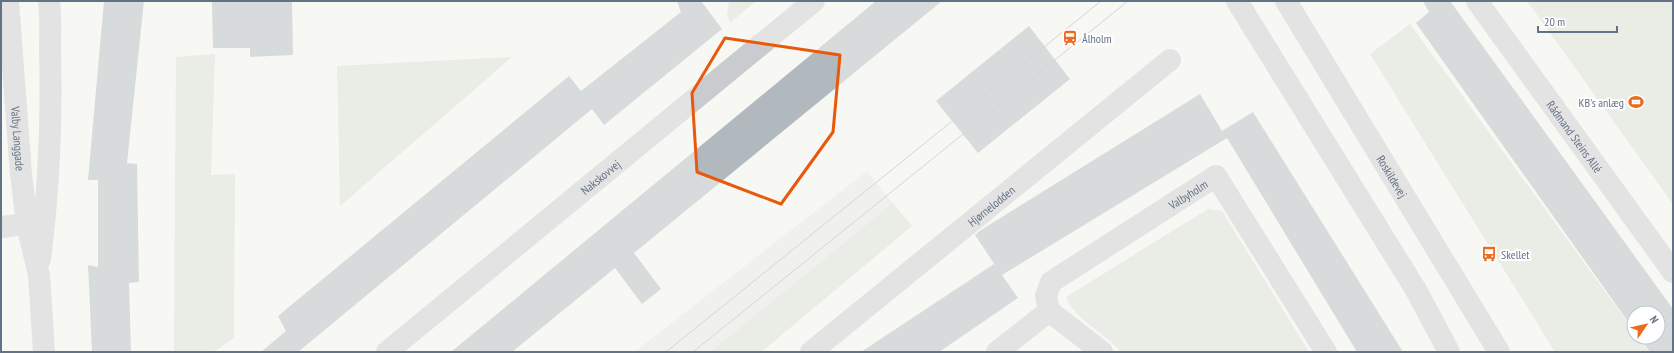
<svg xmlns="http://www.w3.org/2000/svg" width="1674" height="353" viewBox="0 0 1674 353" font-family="'PT Sans Narrow',sans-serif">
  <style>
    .built { fill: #e7e8e7 }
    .green { fill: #d7dfd4 }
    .building { fill: #b1b8be }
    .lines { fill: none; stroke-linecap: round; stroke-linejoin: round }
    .minor { stroke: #c9cbcf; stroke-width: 22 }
    .tram { stroke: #a8acb3; stroke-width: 1 }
    .marked { fill: none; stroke: #e8590c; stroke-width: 3; stroke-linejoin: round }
    .labels { text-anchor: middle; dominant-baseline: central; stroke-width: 4; stroke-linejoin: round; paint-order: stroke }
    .poi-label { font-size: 12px; fill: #647286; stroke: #fff; text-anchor: start }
    .street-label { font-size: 12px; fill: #647286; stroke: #fff }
  </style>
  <rect width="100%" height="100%" fill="#f7f7f4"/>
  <!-- built -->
  <path class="built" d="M867,171L893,203L710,352H634Z"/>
  <!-- green -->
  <path class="green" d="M729,1H756L730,23L727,15Z
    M1527,1H1673V204Z
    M1410,24L1634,331V337H1638L1649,352H1555L1370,54Z
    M215,54L211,175L235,174L234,338L213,352H174L176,57Z
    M512,57L340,206L337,66Z
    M893,203L912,226L761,352H710Z
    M1208,209L1222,211L1309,352H1121C1105,333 1075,320 1066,297Z"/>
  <!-- building -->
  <path class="building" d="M104,1H144L127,163L137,164L139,282L129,283L131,352H92L88,265L98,267V180H88Z
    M212,1H292L293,55L250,57V48H213Z
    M677,1H701L722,29L604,125L592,109L298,352H261L286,331L278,316L569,76L581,91L681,12Z
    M876,1H942L634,253L661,289L642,304L615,268L512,352H451Z
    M1423,1H1450L1673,309V352H1650L1639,337H1658V313H1634V330L1416,23L1429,12Z
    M1029,26L1070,79L978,153L936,101Z
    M1200,94L1222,131L1253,112L1403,352H1357L1227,138L1002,275L1018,298L939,352H861L994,264L999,271L975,235L981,230Z"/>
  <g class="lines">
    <!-- minor -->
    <g class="minor">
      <path id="s1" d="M8,1L21,174L27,224L39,275L44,352"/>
      <path d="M1237,1L1416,290L1449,352"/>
      <path id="s2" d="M1286,1L1499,352"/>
      <path id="s3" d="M1477,1L1673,272"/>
      <path d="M1,227L27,224"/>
      <path d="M40,259C49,190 52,120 50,50C50,34 51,17 49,1"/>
      <path d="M1049,311L1102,352"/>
      <path id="s4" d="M387,352L814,1"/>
      <path id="s5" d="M811,352L1170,60"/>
      <path id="s6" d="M997,352L1049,311L1046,296L1051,282L1216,176L1326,352"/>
    </g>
    <!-- tram -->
    <path class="tram" d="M666,352L1101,1
      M693,352L1128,1"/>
  </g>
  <!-- marked area -->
  <path d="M0 0H1674V353H0ZM725,38L840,55L833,132L781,204L697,172L692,93Z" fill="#f7f7f4" fill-opacity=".55" fill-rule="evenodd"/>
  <path class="marked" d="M725,38L840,55L833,132L781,204L697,172L692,93Z"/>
  <!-- icons -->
  <defs>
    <g id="station-bare" transform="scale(1.2)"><path d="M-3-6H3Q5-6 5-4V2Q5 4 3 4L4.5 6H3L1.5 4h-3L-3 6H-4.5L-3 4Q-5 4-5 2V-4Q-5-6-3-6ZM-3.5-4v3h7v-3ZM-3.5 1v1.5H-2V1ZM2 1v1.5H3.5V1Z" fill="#ed6b1e" stroke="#fff" stroke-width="2.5" paint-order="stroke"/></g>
    <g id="stadium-bare" transform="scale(1.2)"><path d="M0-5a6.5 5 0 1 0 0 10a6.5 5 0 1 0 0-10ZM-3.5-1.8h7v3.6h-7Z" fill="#ed6b1e" stroke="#fff" stroke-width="2.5" paint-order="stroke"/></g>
    <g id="bus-bare" transform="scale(1.2)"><path d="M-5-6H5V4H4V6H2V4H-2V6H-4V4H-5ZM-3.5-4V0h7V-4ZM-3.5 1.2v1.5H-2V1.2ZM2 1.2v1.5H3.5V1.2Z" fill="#ed6b1e" stroke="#fff" stroke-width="2.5" paint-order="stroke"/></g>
  </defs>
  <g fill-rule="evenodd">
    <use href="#station-bare" x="1070" y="38"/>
    <use href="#stadium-bare" x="1636" y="102"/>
    <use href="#bus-bare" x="1489" y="254"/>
  </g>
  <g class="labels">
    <!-- poi labels -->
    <g class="poi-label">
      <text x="1082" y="38">Ålholm</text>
      <text x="1624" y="102" text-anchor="end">KB's anlæg</text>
      <text x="1501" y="254">Skellet</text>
    </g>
    <!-- street labels -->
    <g class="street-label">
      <text stroke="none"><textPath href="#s3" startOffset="167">Rådmand Steins Allé</textPath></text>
      <text stroke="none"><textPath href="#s1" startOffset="138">Valby Langgade</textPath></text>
      <text stroke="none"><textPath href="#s4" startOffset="276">Nakskovvej</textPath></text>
      <text stroke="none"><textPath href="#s2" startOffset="205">Roskildevej</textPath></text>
      <text stroke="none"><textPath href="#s6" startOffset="259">Valbyholm</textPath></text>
      <text stroke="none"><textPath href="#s5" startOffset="232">Hjørnelodden</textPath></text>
    </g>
  </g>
  <!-- border -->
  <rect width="1674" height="353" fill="none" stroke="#647286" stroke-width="4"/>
  <!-- north arrow -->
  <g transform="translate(1646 325) rotate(56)"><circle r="19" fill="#ffffff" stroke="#c1c7cf"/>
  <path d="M0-3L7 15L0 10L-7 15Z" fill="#ed6b1e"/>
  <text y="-6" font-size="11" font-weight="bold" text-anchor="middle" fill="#647286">N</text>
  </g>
  <!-- scale -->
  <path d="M1538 26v6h79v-6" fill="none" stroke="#647286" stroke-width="2"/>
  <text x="1544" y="26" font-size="12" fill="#647286" stroke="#ffffff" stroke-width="3" paint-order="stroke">20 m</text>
</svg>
